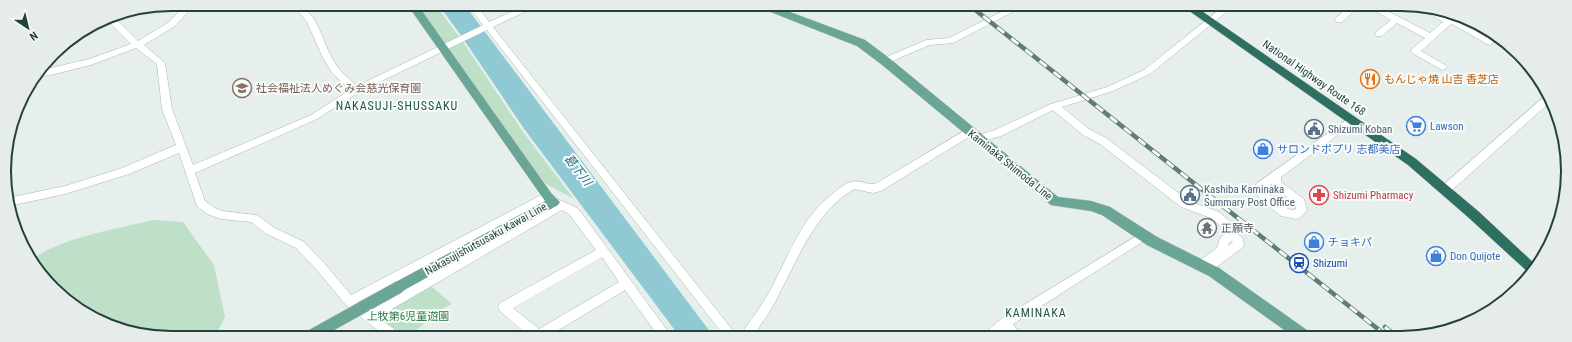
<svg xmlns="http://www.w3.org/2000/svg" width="1572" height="342" viewBox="0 0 1572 342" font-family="'Roboto Condensed','Noto Sans JP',sans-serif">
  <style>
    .green { fill: #bfe0c8 }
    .water { fill: #8ec9d4 }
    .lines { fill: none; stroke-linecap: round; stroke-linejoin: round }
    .minor-casing { stroke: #a8b8b2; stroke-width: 1 }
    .major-casing { stroke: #c2cac8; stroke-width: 1 }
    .highway-casing { stroke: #c2cac8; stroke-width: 1 }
    .minor { fill: #fff; fill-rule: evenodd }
    .major { fill: #6aa596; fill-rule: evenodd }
    .highway { fill: #2f6f62; fill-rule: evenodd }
    .rail-casing { stroke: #5f7d75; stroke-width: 4.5 }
    .rail { stroke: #f7fbf9; stroke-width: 3; stroke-dasharray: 9; stroke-linecap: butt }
    .major-bridge-casing { stroke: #c2cac8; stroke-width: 13; stroke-linecap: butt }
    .major-bridge { stroke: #6aa596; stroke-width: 12 }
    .labels { text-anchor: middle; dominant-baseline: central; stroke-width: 4; stroke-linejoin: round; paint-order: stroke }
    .street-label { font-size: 11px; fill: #24423a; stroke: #f7fbf9 }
    .food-label { font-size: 11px; fill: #c56008; stroke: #f7fbf9; text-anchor: start }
    .education-label { font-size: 11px; fill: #785e54; stroke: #f7fbf9; text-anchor: start }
    .shop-label { font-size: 11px; fill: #366cbe; stroke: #f7fbf9; text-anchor: start }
    .service-label { font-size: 11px; fill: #4e5e75; stroke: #f7fbf9; text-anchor: start }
    .health-label { font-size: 11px; fill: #be3a42; stroke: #f7fbf9; text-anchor: start }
    .worship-label { font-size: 11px; fill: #5b616d; stroke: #f7fbf9; text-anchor: start }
    .transit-label { font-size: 11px; fill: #164399; stroke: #f7fbf9; text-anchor: start }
    .park-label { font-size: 11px; fill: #2d7a4b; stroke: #f7fbf9 }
    .neighbourhood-label { font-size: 12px; letter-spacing: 1px; fill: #1f5548; stroke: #f7fbf9 }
    .water-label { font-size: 12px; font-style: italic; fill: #1c6f80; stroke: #f7fbf9 }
    .rim { fill: none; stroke: #24423a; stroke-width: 2 }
  </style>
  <rect width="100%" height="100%" fill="#e6efeb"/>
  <!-- green -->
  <path class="green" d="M416,4H435L463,42L523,132L574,199L544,183Z
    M153,220L183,222L214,265L225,317L215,337H149L88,316L39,273L32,260C53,240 124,227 153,220Z
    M430,285L452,304L442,309L408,337H402L376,316Z"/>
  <!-- water -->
  <path class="water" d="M438,4H464L714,337H680L525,130L460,34Z"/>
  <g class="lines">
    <!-- minor casing -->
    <g class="minor-casing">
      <path id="minor" d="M186,4H195L175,26L144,45L165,63L172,109L193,165L311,115L350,90L332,73L323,58L307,22L301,14L285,4C318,4 319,35 332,58C338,70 347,77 357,86L483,25L467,4H476L489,22L529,4H541L493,27L738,337H725L487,30L359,92L317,119L195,173L205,201L215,208L222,211L257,215L273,227L304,242L325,264L351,295L547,192L551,193L552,196L551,199L358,302L369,310L553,206L552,203L553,200L557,199L577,208L583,215L672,337H659L625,290L547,337H530L500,311L498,307L500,303L596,250L569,214L562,210L378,317L399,333L401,337H386L345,304L317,270L296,248L265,233L251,222L221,219L207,214L197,206L179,153L129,174L65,194L9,206L8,198L65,186L122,168L176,145L162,109L157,64L136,48L91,65L55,74L37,77L42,70L89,59L131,44L109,22L97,23L107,17H114L138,41L169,22ZM602,257L619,282L539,329L513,308Z
        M232,4H241L236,7Z
        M1015,5H1026L953,43L930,45L885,64L881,61L882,59L926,40L949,38Z
        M1225,5H1235L1150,74L1113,91L1062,107L1089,129L1106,138L1189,201L1219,212L1234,225L1237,234L1242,237L1244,244L1243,247L1211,271C1205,273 1199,270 1197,265L1198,262L1217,248L1220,238L1226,233V230L1211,218L1181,207L1100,144L1083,135L1053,110L1001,136L978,143L975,142L973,139L975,136L995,130L1051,104L1107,87L1144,70ZM1231,241L1233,242L1228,246L1229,243Z
        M1314,5H1323L1316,11L1312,8Z
        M1350,5H1360L1342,22H1336L1335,20L1336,18Z
        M1365,5H1376L1430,33L1443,22L1415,5H1423L1432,9L1450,18L1455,16L1463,19L1459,21L1494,42L1490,45L1487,44L1452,24L1450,25L1421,51L1445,65L1447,67L1445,69L1442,70L1412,53L1411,51L1412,49L1425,38L1397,23L1382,36H1376L1375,34L1376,32L1391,20Z
        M1546,95L1550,102L1450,192H1442L1441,189L1442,186Z
        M1352,116L1357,120L1355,122L1281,177V182L1304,199L1307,210L1300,218L1296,219L1281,216L1258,197L1255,187L1256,184ZM1271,184L1295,204L1296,209L1294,210L1288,209L1266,192L1265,188Z
        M969,128L974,132L972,135L881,191L873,193L854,189C815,213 801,253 780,292C773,308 762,322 753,337H743L742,334L744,330C754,316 764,302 772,287C790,252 803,215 836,191C841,187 845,183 851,182C859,179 867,185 875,184Z
        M1143,232L1147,233L1148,236L1147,239L1013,324L1022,337H1009L1004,331L998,337H983L985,333L1001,319Z"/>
    </g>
    <!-- major casing -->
    <g class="major-casing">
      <path id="major" d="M407,4H417L551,193L560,202L558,205L399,293L394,291L392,287L394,283L545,201Z
        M757,5H771L865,40L889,58L1058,197L1091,201L1110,207L1157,237L1219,268L1311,333L1313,337H1294L1209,276L1147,245L1102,215L1091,211L1051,205L881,64L857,46L758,7Z"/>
    </g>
    <!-- highway casing -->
    <g class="highway-casing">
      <path id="highway" d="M1181,5H1193L1416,159L1478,211L1536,265L1530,274L1469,218L1408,165Z"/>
    </g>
    <!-- minor -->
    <use href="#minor" class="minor"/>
    <!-- major -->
    <use href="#major" class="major"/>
    <!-- highway -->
    <use href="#highway" class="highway"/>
    <!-- rail casing -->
    <g class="rail-casing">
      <path id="rail" d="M969,5L1388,337
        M1385,327L1397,337"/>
    </g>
    <!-- rail -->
    <use href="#rail" class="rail"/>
    <!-- major-bridge casing -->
    <g class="major-bridge-casing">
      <path id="major-bridge" d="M309,337L399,287"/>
    </g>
    <!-- major-bridge -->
    <use href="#major-bridge" class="major-bridge"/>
  </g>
  <!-- icons -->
  <defs>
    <g id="restaurant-ring" transform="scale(1)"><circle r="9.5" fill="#f7fbf9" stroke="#e8710a" stroke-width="1.5"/><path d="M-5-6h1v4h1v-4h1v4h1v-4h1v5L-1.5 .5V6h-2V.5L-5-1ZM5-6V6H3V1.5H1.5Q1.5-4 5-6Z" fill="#e8710a"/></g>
    <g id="school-ring" transform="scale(1)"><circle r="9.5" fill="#f7fbf9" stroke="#8d6e63" stroke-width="1.5"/><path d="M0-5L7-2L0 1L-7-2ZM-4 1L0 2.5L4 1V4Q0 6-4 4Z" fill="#8d6e63"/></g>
    <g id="supermarket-ring" transform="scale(1)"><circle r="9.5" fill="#f7fbf9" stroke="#3f7fe0" stroke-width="1.5"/><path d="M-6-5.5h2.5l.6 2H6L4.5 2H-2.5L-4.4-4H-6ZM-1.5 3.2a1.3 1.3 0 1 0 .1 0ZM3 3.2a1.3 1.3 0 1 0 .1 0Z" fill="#3f7fe0"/></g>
    <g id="civic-ring" transform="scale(1)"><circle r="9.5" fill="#f7fbf9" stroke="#5c6f8a" stroke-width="1.5"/><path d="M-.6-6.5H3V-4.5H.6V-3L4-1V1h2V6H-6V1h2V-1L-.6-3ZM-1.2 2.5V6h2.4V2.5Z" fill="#5c6f8a"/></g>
    <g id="shop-ring" transform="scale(1)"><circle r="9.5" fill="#f7fbf9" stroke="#3f7fe0" stroke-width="1.5"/><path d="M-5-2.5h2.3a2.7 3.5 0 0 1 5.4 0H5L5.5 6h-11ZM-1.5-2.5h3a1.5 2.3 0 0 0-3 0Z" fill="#3f7fe0"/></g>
    <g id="pharmacy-ring" transform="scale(1)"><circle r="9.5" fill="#f7fbf9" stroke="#e0444e" stroke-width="1.5"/><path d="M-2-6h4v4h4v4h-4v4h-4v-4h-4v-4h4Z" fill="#e0444e"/></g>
    <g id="temple-ring" transform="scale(1)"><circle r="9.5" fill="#f7fbf9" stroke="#6b7280" stroke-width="1.5"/><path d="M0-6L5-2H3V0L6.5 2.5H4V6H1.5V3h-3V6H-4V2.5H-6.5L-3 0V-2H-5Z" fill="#6b7280"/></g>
    <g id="station-ring" transform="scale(1)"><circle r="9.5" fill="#f7fbf9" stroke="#1a4fb4" stroke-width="1.5"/><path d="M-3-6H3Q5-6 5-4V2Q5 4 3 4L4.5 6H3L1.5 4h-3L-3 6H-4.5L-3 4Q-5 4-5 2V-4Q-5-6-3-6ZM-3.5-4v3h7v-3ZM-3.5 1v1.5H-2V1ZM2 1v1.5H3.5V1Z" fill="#1a4fb4"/></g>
  </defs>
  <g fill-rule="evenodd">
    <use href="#restaurant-ring" x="1370" y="79"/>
    <use href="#school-ring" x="242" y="88"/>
    <use href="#supermarket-ring" x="1416" y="126"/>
    <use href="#civic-ring" x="1314" y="129"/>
    <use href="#shop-ring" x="1263" y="149"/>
    <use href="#civic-ring" x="1190" y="195"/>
    <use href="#pharmacy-ring" x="1319" y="195"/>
    <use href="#temple-ring" x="1207" y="228"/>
    <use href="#shop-ring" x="1314" y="242"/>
    <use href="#shop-ring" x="1436" y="256"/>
    <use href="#station-ring" x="1299" y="263"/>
  </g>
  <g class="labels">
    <!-- street labels -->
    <g class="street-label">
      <text transform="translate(1314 78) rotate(35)">National Highway Route 168</text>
      <text transform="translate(1010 165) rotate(39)">Kaminaka Shimoda Line</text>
      <text transform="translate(486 239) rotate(-29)">Nakasujishutsusaku Kawai Line</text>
    </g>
    <!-- food labels -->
    <g class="food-label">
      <text x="1384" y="79">もんじゃ焼 山吉 香芝店</text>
    </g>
    <!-- education labels -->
    <g class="education-label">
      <text x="256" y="88">社会福祉法人めぐみ会慈光保育園</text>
    </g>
    <!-- shop labels -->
    <g class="shop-label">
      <text x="1430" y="126">Lawson</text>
      <text x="1277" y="149">サロンドポプリ 志都美店</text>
      <text x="1328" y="242">チョキパ</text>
      <text x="1450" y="256">Don Quijote</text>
    </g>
    <!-- service labels -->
    <g class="service-label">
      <text x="1328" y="129">Shizumi Koban</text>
      <text x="1204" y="189">Kashiba Kaminaka<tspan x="1204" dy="13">Summary Post Office</tspan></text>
    </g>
    <!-- health labels -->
    <g class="health-label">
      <text x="1333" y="195">Shizumi Pharmacy</text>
    </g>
    <!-- worship labels -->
    <g class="worship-label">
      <text x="1221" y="228">正願寺</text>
    </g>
    <!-- transit labels -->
    <g class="transit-label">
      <text x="1313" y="263">Shizumi</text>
    </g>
    <!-- park labels -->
    <g class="park-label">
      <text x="408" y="316">上牧第6児童遊園</text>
    </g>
    <!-- neighbourhood labels -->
    <g class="neighbourhood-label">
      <text x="397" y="106">NAKASUJI-SHUSSAKU</text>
      <text x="1036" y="313">KAMINAKA</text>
    </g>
    <!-- water labels -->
    <g class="water-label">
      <text transform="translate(578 170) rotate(52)">葛下川</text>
    </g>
  </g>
  <!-- crop -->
  <path d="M0 0H1572V342H0ZM171 11H1401A160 160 0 0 1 1561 171V171A160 160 0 0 1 1401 331H171A160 160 0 0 1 11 171V171A160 160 0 0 1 171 11Z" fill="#e6ecea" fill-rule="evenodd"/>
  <path class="rim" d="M171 11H1401A160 160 0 0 1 1561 171V171A160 160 0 0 1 1401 331H171A160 160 0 0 1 11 171V171A160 160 0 0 1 171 11Z"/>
  <!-- north arrow -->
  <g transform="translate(28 28) rotate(145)" stroke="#f7fbf9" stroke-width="3" paint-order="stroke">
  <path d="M0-3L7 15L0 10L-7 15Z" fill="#24423a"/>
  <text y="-6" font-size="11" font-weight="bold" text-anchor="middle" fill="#24423a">N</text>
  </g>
</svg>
